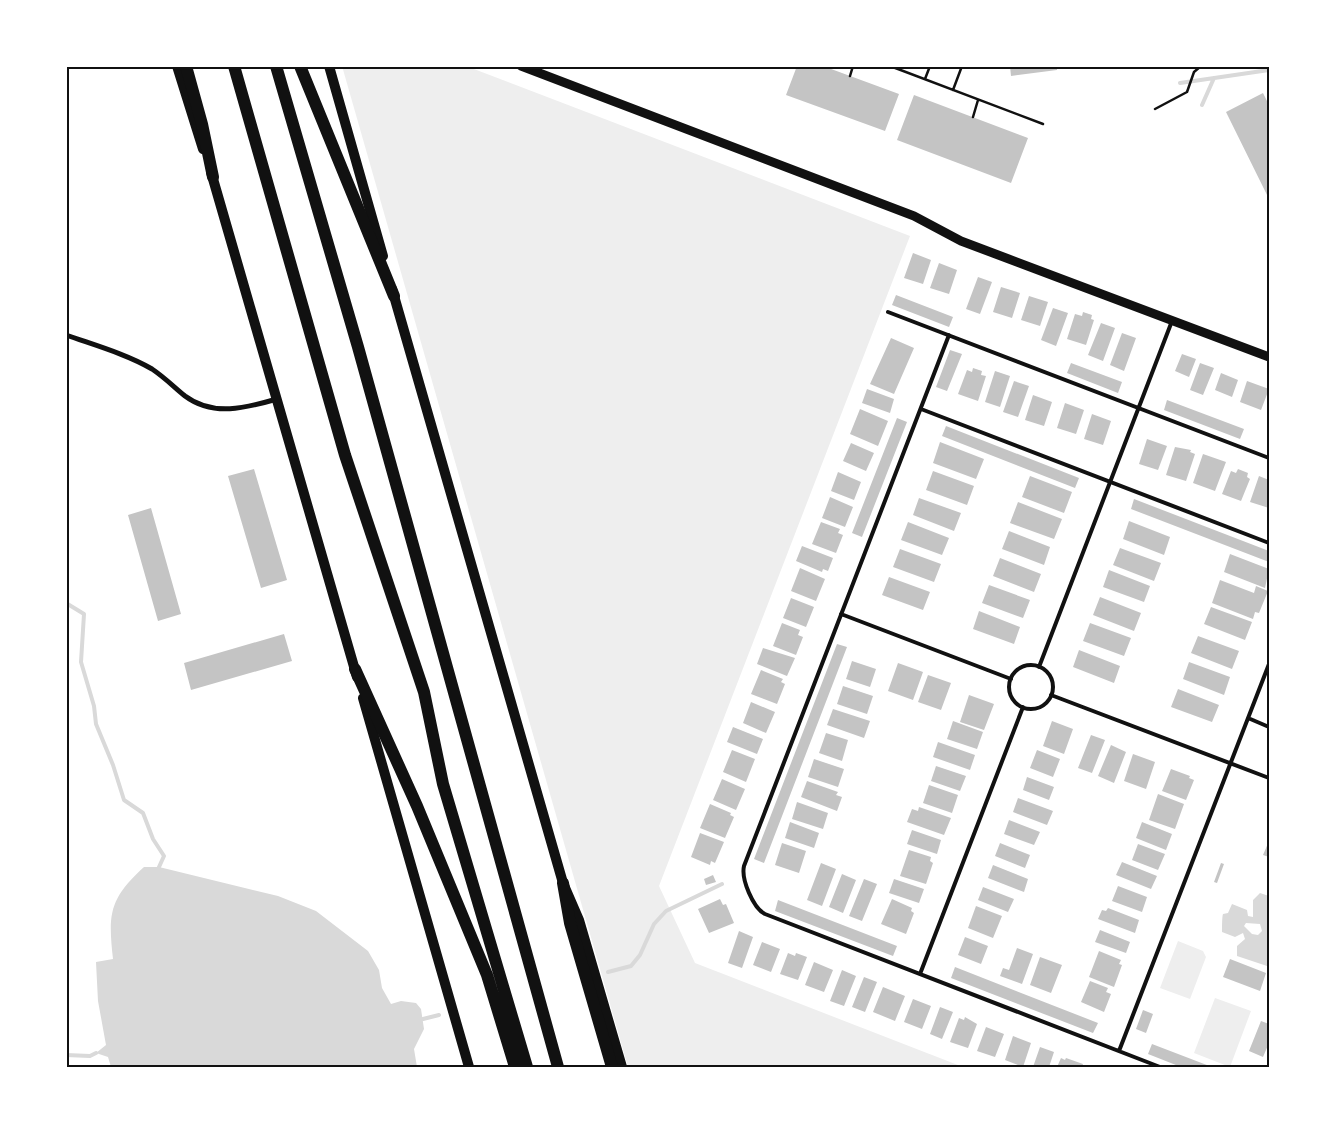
<svg xmlns="http://www.w3.org/2000/svg" width="1335" height="1133" viewBox="0 0 1335 1133" font-family="Montserrat,sans-serif">
  <style>
    .green { fill: #eee }
    .water { fill: #d9d9d9; fill-rule: evenodd }
    .lines { fill: none; stroke-linecap: round; stroke-linejoin: round }
    .stream { stroke: #d9d9d9; stroke-width: 4 }
    .building { fill: #c4c4c4 }
    .path { stroke: #111; stroke-width: 2.5 }
    .service { stroke: #111; stroke-width: 4 }
    .minor { stroke: #111; stroke-width: 5 }
    .tertiary { stroke: #111; stroke-width: 9 }
    .secondary { stroke: #111; stroke-width: 10 }
    .motorway { stroke: #111; stroke-width: 12 }
    .neatline { fill: none; stroke: #111; stroke-width: 2 }
  </style>
  <rect width="100%" height="100%" fill="#fff"/>
  <!-- green -->
  <path class="green" d="M342,66H466L910,236L659,886L695,963L963,1067H628Z
    M1178,941L1203,951L1206,957L1190,999L1160,988Z
    M1215,998L1251,1011L1230,1067L1194,1053Z"/>
  <!-- water -->
  <path class="water" d="M144,867H159L278,896L316,911L368,951L379,970L382,988L391,1004L401,1001L416,1003L421,1009L424,1029L414,1049L417,1067H111L108,1057L96,1053L106,1045L98,1001L96,962L113,959C108,914 109,899 144,867Z
    M1260,893L1269,896V959L1267,966L1237,956V946L1245,939L1243,933L1235,937L1222,932C1222,929 1222,916 1223,914L1228,913L1232,904L1247,910L1248,916L1253,917V900ZM1246,923L1260,924L1262,931L1258,935L1252,934L1244,926Z"/>
  <g class="lines">
    <!-- stream -->
    <path class="stream" d="M1180,83L1269,70
      M1202,105L1214,78
      M66,603L84,614L81,662L94,706L96,724L113,765L124,800L143,813L153,839L164,856L159,867
      M608,972L631,966L640,955L654,924L666,911L722,884
      M423,1019L439,1015
      M66,1055L90,1056L96,1053"/>
  </g>
  <!-- building -->
  <path class="building" d="M797,66H823L899,94L885,131L786,95Z
    M1010,66H1057V70L1011,76Z
    M1263,93L1269,105V199L1226,112Z
    M914,95L1028,138L1011,183L897,140Z
    M913,253L931,260L923,284L904,278Z
    M939,263L957,270L949,294L930,288Z
    M978,277L992,282L980,314L966,309Z
    M1001,287L1020,293L1012,318L993,312Z
    M896,295L953,317L949,327L892,305Z
    M1029,296L1048,302L1040,326L1021,320Z
    M1053,308L1068,313L1056,346L1041,340Z
    M1083,312L1092,315L1091,319L1094,320L1086,345L1067,339L1075,314L1082,316Z
    M1101,323L1115,328L1103,361L1088,355Z
    M1122,333L1136,338L1124,371L1110,365Z
    M891,338L914,348L894,394L870,384Z
    M950,350L962,354L947,391L936,387Z
    M1182,354L1196,359L1189,377L1175,371Z
    M1071,363L1122,382L1118,393L1067,373Z
    M1200,363L1214,368L1203,395L1190,390Z
    M973,368L982,371L981,375L986,376L978,401L958,394L967,370L972,372Z
    M995,371L1010,376L1000,407L985,402Z
    M1221,373L1238,380L1232,397L1215,390Z
    M1014,381L1029,386L1018,417L1003,412Z
    M1247,381L1269,389L1261,410L1240,402Z
    M867,389L894,399L890,413L862,403Z
    M1033,395L1052,402L1044,426L1025,420Z
    M1167,400L1244,429L1240,439L1164,410Z
    M1065,403L1084,410L1076,434L1057,428Z
    M860,409L888,421L878,446L850,434Z
    M1092,414L1111,421L1103,445L1084,439Z
    M897,418L907,422L862,537L852,533Z
    M946,426L1079,478L1075,488L942,436Z
    M1147,439L1167,446L1158,470L1139,464Z
    M940,442L984,459L976,479L933,463Z
    M851,443L874,453L866,471L843,461Z
    M1175,447L1191,450L1190,452L1195,454L1186,481L1166,475Z
    M1203,454L1226,462L1215,491L1193,483Z
    M254,469L287,580L261,588L228,476Z
    M1238,469L1248,473L1247,477L1250,479L1241,501L1222,494L1231,471L1236,473Z
    M933,471L974,486L967,505L926,490Z
    M838,472L861,482L854,500L831,491Z
    M1030,476L1072,492L1064,513L1022,497Z
    M1259,476L1269,480V508L1250,502Z
    M830,497L853,507L845,527L822,518Z
    M919,498L961,513L954,531L913,515Z
    M1134,499L1269,551V562L1131,509Z
    M1018,502L1062,519L1054,539L1010,523Z
    M151,508L181,614L158,621L128,515Z
    M1129,521L1170,537L1164,555L1123,539Z
    M821,522L840,529L838,533L843,535L836,553L812,544Z
    M908,522L949,538L942,555L901,540Z
    M1009,531L1050,547L1044,565L1002,549Z
    M802,546L833,558L828,571L823,569L822,572L796,561Z
    M1120,548L1161,563L1154,581L1113,565Z
    M900,549L941,564L934,582L893,567Z
    M1230,554L1269,569L1265,588L1224,572Z
    M1000,558L1041,574L1034,592L993,576Z
    M800,568L825,579L816,601L791,591Z
    M1109,570L1150,586L1144,602L1103,587Z
    M889,577L930,592L923,610L882,595Z
    M1220,580L1254,593L1256,586L1268,591L1259,613L1255,612L1253,619L1212,603Z
    M989,585L1030,600L1023,618L982,603Z
    M1100,597L1141,613L1134,631L1093,615Z
    M791,598L814,607L806,627L783,618Z
    M1211,607L1252,622L1245,640L1204,624Z
    M979,611L1020,627L1014,644L973,629Z
    M782,623L800,630L798,635L803,637L796,655L773,646Z
    M1090,623L1131,638L1124,656L1083,641Z
    M284,634L292,661L191,690L184,663Z
    M1198,636L1239,651L1232,669L1191,653Z
    M837,644L847,647L764,863L754,859Z
    M763,648L795,658L787,676L757,664Z
    M1079,650L1120,666L1114,683L1073,667Z
    M852,661L876,669L870,687L846,679Z
    M1189,662L1230,677L1224,695L1183,679Z
    M898,663L923,672L913,700L888,691Z
    M761,670L783,679L781,682L785,684L777,704L751,694Z
    M928,675L951,683L941,710L918,702Z
    M843,686L873,696L867,714L837,704Z
    M1178,689L1219,705L1212,722L1171,707Z
    M969,695L994,704L984,730L960,722Z
    M751,702L775,712L766,733L743,723Z
    M833,709L870,721L864,738L827,725Z
    M953,721L983,732L977,749L947,739Z
    M1052,721L1073,729L1064,754L1043,746Z
    M733,727L763,739L757,754L727,742Z
    M826,733L848,740L842,761L819,753Z
    M1091,735L1105,740L1092,773L1078,768Z
    M938,742L975,755L970,770L933,757Z
    M1111,745L1126,752L1114,783L1098,776Z
    M732,750L755,759L746,782L723,772Z
    M1037,750L1060,759L1053,777L1030,768Z
    M1133,754L1155,762L1146,789L1124,781Z
    M814,759L844,769L838,787L808,777Z
    M936,766L966,776L960,791L931,781Z
    M1171,769L1190,776L1189,778L1194,780L1186,800L1162,791Z
    M1027,777L1054,787L1049,800L1023,790Z
    M722,779L745,789L736,810L713,800Z
    M807,781L838,792L836,795L842,797L837,811L801,797Z
    M929,785L958,795L952,813L923,803Z
    M1158,794L1184,804L1175,829L1149,820Z
    M1018,798L1053,811L1047,825L1013,812Z
    M797,802L828,813L823,829L792,819Z
    M710,804L731,813L730,815L734,817L725,838L700,828Z
    M919,807L951,818L944,835L907,822L912,809L918,811Z
    M1009,820L1040,832L1034,845L1004,834Z
    M790,822L819,833L814,848L785,838Z
    M1142,822L1172,834L1166,850L1136,838Z
    M912,830L941,840L937,854L907,844Z
    M700,833L724,842L715,863L711,861L710,865L691,857Z
    M1269,841V857L1263,855Z
    M782,843L806,851L799,873L775,865Z
    M1000,843L1030,855L1025,868L995,856Z
    M1138,844L1165,854L1158,870L1132,860Z
    M909,850L931,857L930,861L933,863L926,884L900,876Z
    M1122,862L1157,876L1151,889L1116,875Z
    M821,863L836,869L822,906L807,900Z
    M1221,863L1224,864L1217,883L1214,882Z
    M993,865L1028,879L1024,892L988,878Z
    M842,874L856,880L843,913L829,907Z
    M713,875L716,882L706,885L704,879Z
    M864,879L877,884L862,921L849,916Z
    M894,879L924,889L919,903L889,893Z
    M1118,886L1147,897L1142,912L1112,901Z
    M983,887L1014,899L1008,912L978,900Z
    M720,899L723,905L726,904L734,923L709,933L698,909Z
    M892,899L912,908L911,911L914,913L906,934L881,924Z
    M778,900L897,946L893,956L775,911Z
    M976,906L1002,916L993,938L968,928Z
    M1108,908L1139,920L1135,933L1098,919L1102,910L1106,911Z
    M1100,930L1130,942L1126,953L1095,942Z
    M739,931L753,937L742,968L728,963Z
    M965,937L988,946L981,964L958,955Z
    M762,942L780,949L771,972L753,965Z
    M1017,948L1033,954L1022,984L1000,976L1003,968L1009,970Z
    M1099,951L1121,960L1119,964L1122,965L1114,987L1089,977Z
    M788,953L795,956L796,953L807,957L798,980L780,974Z
    M1040,957L1062,965L1051,993L1030,985Z
    M1230,959L1266,973L1260,991L1223,977Z
    M814,962L833,970L824,992L805,985Z
    M955,967L1098,1023L1093,1033L951,978Z
    M842,970L856,976L844,1006L830,1001Z
    M864,977L877,982L865,1012L852,1007Z
    M1090,981L1108,988L1106,992L1111,994L1104,1012L1081,1002Z
    M883,987L905,996L895,1021L873,1012Z
    M913,999L931,1006L922,1029L904,1022Z
    M940,1007L953,1012L942,1039L930,1034Z
    M1143,1010L1153,1014L1146,1033L1136,1029Z
    M965,1017L977,1024L968,1048L950,1042L959,1018L964,1020Z
    M1261,1021L1269,1024V1043L1263,1057L1249,1051Z
    M986,1027L1004,1034L995,1057L977,1051Z
    M1013,1036L1031,1043L1023,1067L1005,1060Z
    M1152,1044L1212,1067H1181L1148,1054Z
    M1040,1047L1054,1052L1049,1067H1033Z
    M1061,1058L1065,1060L1066,1058L1083,1064L1082,1067H1057Z"/>
  <g class="lines">
    <!-- path -->
    <path class="path" d="M890,66L1043,124
      M850,76L853,66
      M925,79L930,66
      M953,90L962,66
      M1155,109L1187,92L1194,72L1201,66
      M973,117L978,100"/>
    <!-- service -->
    <path class="service" d="M888,312L1269,458
      M949,335L744,866C741,879 753,908 765,914L1160,1067
      M921,409L1269,543
      M841,614L1011,679
      M1009 687a22 22 0 1 1 44 0a22 22 0 1 1-44 0Z
      M1039,667L1172,321
      M1051,695L1269,778
      M1248,718L1269,727
      M920,974L1023,707
      M1119,1051L1269,664"/>
    <!-- minor -->
    <path class="minor" d="M66,335C94,345 126,354 152,369C164,377 174,387 185,396C213,417 246,408 277,399"/>
    <!-- tertiary -->
    <path class="tertiary" d="M521,66L914,216L961,241L1269,357"/>
    <!-- secondary -->
    <path class="secondary" d="M177,66L203,149
      M329,66L383,256
      M211,172L357,677
      M392,289L563,883L579,920L622,1067
      M363,698L469,1067"/>
    <!-- motorway -->
    <path class="motorway" d="M186,66L202,124L213,177
      M234,66L345,455L424,692L443,784L527,1067
      M276,66L358,347L558,1067
      M300,66L394,296
      M355,669L417,806L487,975L515,1067
      M563,883L570,923L612,1067"/>
  </g>
  <!-- border -->
  <rect width="1335" height="1133" fill="none" stroke="#ffffff" stroke-width="135"/>
  <rect x="68" y="68" width="1200" height="998" class="neatline"/>
</svg>
